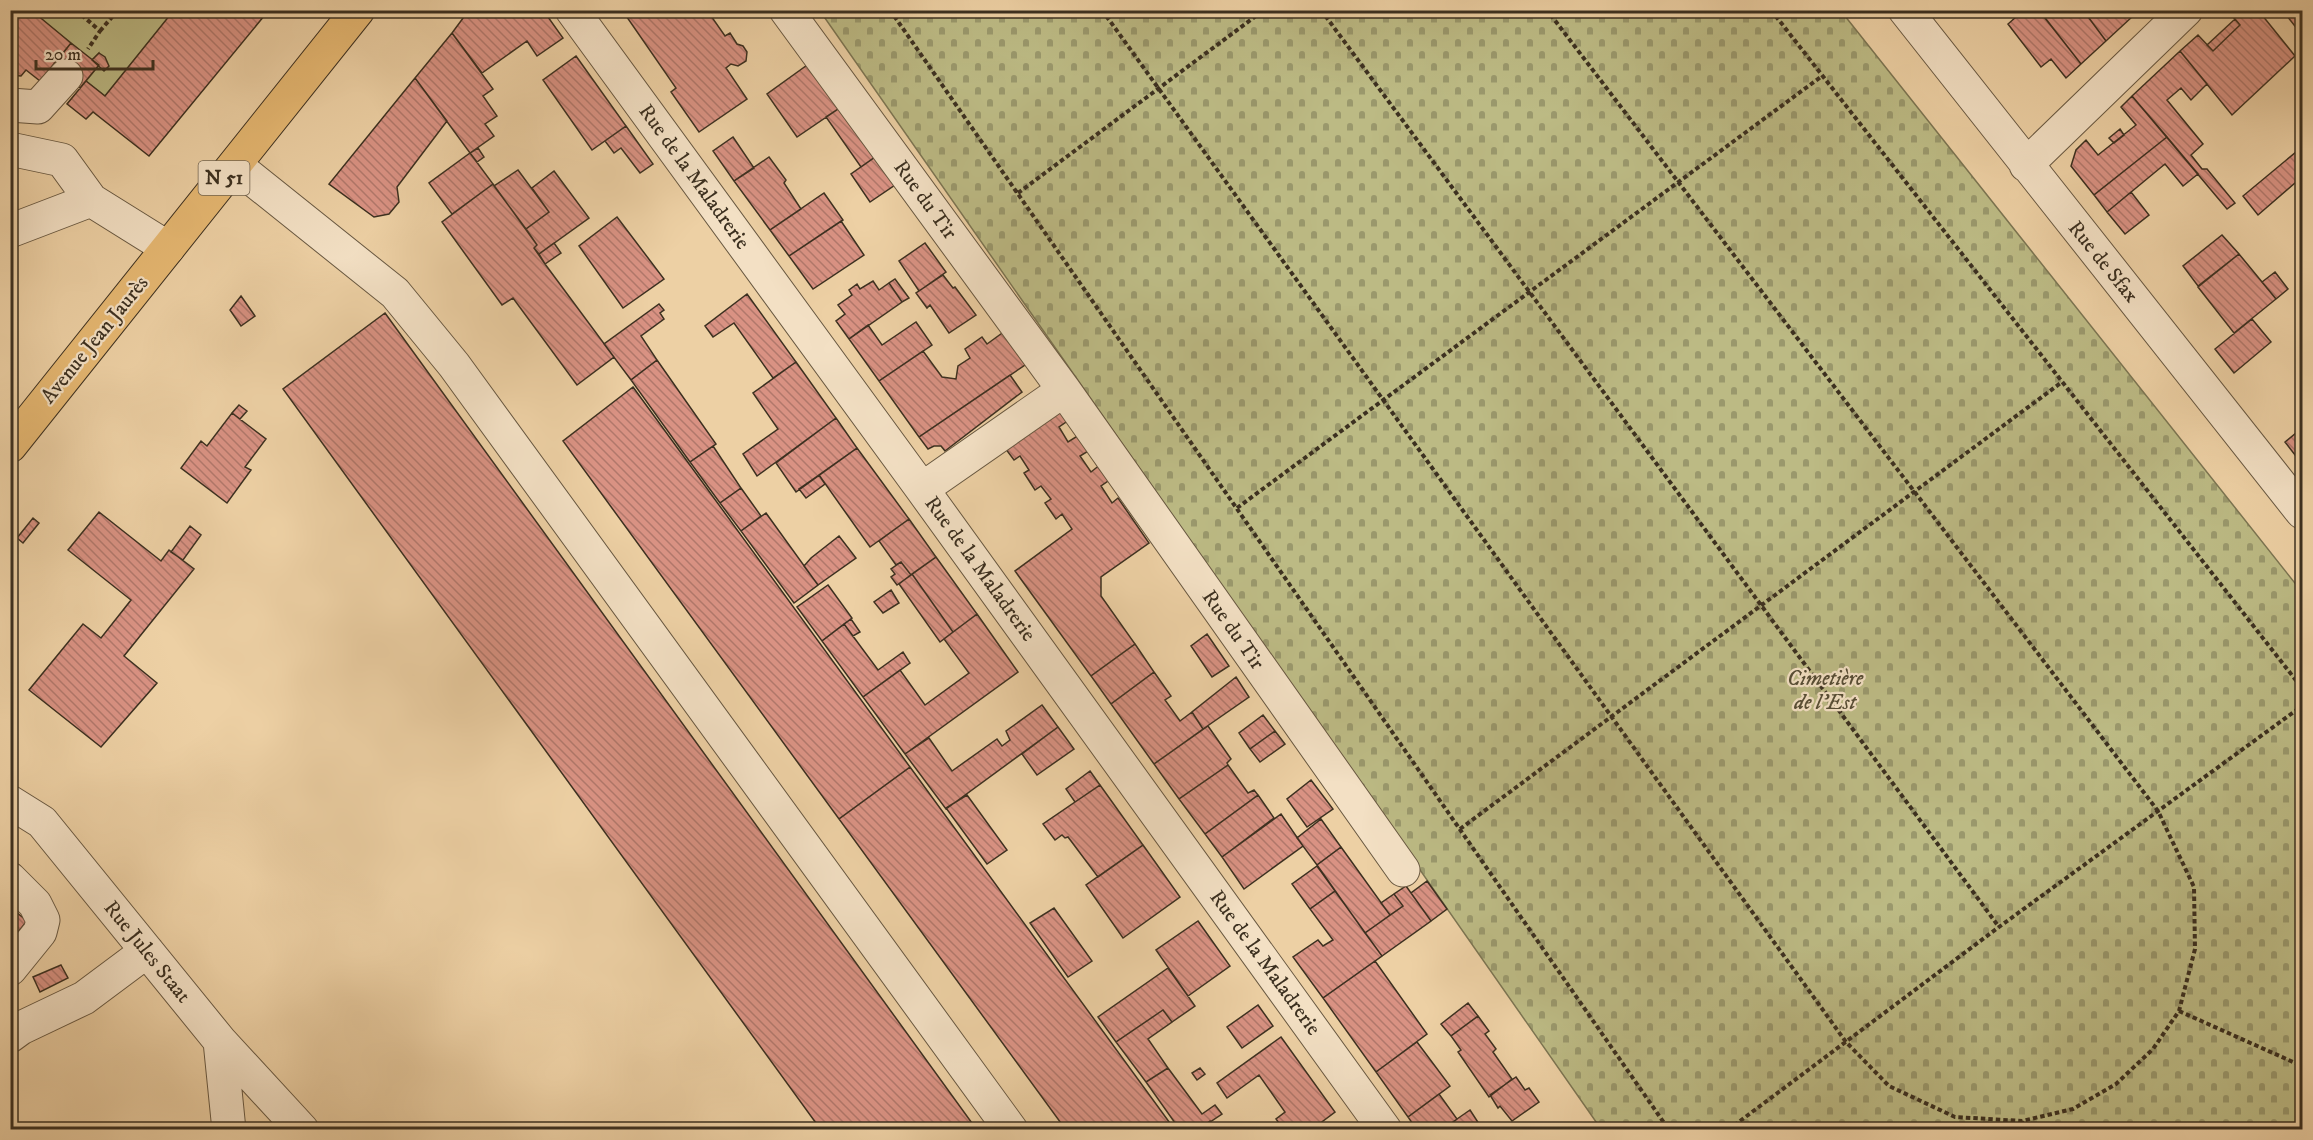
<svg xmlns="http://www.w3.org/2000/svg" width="2313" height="1140" viewBox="0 0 2313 1140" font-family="'IM FELL DW Pica',serif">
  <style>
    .green { fill: #bcba84; stroke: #7c7552; stroke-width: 1.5 }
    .cemetery { fill: url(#cemetery-stones); stroke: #7c7552; stroke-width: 1.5 }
    .building { fill: url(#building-back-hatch); stroke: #3c3020; stroke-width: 1.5 }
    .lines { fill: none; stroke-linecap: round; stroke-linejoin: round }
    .minor-casing { stroke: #685841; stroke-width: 35 }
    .major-casing { stroke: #3c3020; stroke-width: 35 }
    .path { stroke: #3c3020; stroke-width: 4; stroke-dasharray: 4.5 3; stroke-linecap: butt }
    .minor { stroke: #f3e0c4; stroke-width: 33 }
    .major { stroke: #e6b872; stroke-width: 33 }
    .labels { text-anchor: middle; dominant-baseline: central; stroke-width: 4.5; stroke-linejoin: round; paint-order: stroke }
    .shield { fill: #f3e0c4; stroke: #736551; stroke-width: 1.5 }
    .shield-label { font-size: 20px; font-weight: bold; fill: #3c3020 }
    .street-label { font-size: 21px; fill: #3c3020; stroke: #f3e0c4 }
    .park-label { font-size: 21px; font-style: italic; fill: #564c34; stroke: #f3e0c4 }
  </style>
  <defs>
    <pattern id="cemetery-stones" width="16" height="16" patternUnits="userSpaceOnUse" patternTransform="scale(1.5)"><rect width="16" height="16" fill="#bcba84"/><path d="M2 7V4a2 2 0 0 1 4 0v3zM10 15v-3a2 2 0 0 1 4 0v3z" fill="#9a986c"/></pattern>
    <pattern id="building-back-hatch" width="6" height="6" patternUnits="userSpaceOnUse" patternTransform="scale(1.5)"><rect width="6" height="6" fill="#d99283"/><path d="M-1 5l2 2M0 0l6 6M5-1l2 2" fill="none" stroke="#b1786b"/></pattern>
  </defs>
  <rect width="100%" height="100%" fill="#edd0a4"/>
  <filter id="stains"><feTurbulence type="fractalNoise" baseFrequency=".00333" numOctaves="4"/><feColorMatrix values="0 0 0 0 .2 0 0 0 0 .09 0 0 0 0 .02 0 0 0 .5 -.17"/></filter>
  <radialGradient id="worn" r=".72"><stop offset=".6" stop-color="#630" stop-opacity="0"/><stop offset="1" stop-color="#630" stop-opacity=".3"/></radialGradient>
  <!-- green -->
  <path class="green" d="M31,11H174L105,96L86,81L99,65V53L92,60Z"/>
  <!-- cemetery -->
  <path class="cemetery" d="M820,11H1841L2302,592V1129H1601Z"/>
  <!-- building -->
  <path class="building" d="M10,10H31L71,43L40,81L26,70L21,76L10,75Z
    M174,10H269L149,156L93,112L86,119L67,104L86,81L105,96Z
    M469,10H543L563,38L537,56L527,41L482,73L452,33Z
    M622,10H713L715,13L711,16L725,36L730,33L737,44L743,46L747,52L746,61L738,66L731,64L726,68L747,99L699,132L671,92L676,88Z
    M2024,10H2039L2081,64L2066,78L2051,59L2041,67L2008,24Z
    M2044,10H2083L2106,41L2081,64L2041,13Z
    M2083,10H2128L2133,16L2106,41Z
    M2227,10H2258L2295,56L2232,115L2180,51L2198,35L2213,51L2240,25Z
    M2292,10H2302V35L2287,16Z
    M2235,19L2240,25L2213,51L2207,45Z
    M452,33L493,89L483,96L497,116L485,124L494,136L470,153L415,78Z
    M71,43L99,65L80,88L53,66Z
    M2180,51L2207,84L2191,100L2181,88L2167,100L2203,144L2191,155L2202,169H2207L2235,203L2227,209L2132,96Z
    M99,53L105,57L109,66L104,71L92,60Z
    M576,56L626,126L592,150L543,80Z
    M810,63L841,107L797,137L767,94Z
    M415,78L447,121L397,187L399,202L389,214L374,217L329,184Z
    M2132,96L2167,137L2094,195L2071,166L2076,150L2086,140L2098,155L2136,125L2121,107Z
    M841,107L875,157L861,167L826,117Z
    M626,126L653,164L640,173L621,148L614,153L605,141Z
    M2120,129L2124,135L2114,143L2109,138Z
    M733,137L754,168L734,181L713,151Z
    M2167,137L2198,174L2183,186L2165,164L2107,212L2094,195Z
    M2302,147V177L2258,215L2243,196Z
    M478,148L484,157L477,162L470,153Z
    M470,153L493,184L452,214L429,183Z
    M769,157L786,180L784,183L801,209L770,230L734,181Z
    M875,157L895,185L870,202L851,174Z
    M518,170L549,212L526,229L494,186Z
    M554,171L589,218L539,254L534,248L537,245L526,229L549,212L532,188Z
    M493,184L537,245L534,248L545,264L614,357L577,385L513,298L502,305L442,222Z
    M2131,192L2149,215L2125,234L2107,212Z
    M824,193L843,220L789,256L770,230Z
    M617,217L664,279L623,308L579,246Z
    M841,221L864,255L813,289L789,256Z
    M2222,235L2239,254L2198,286L2183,266Z
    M554,243L561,253L545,264L539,254Z
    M925,243L946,272L919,291L899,261Z
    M2239,254L2276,299L2234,333L2198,287Z
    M2275,272L2288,289L2276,299L2262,282Z
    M943,275L953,288L955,287L976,315L949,333L930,305L927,308L916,293Z
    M895,279L909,298L902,302L889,283Z
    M873,281L879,290L889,283L902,302L849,339L836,321L845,314L838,305L852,295L849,290L857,284L860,289Z
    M747,294L796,362L773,378L734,323L713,337L705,326Z
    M241,296L255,316L241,326L230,310Z
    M659,304L664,310L660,313L664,319L641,336L657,360L631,380L604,344Z
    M385,313L977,1130H821L283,389Z
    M2252,319L2271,342L2234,373L2215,349Z
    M916,322L932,345L879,381L849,339L868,325L882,345Z
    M1005,331L1028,363L919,437L879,381L923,351L942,377L956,379L958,366L970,358L965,349L982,337L987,344Z
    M657,360L716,444L690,462L631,380Z
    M796,362L836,418L757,476L743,454L778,429L753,393Z
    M1010,375L1022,392L945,451L941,446H934L928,449L919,437Z
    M633,387L910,767L839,819L563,441Z
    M239,405L247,411L240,419L232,413Z
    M1058,405L1069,420L1059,427L1068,442L1079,435L1090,450L1080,456L1091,472L1101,464L1111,479L1101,486L1112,503L1118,498L1149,543L1101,577V596L1135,644L1091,676L1015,571L1072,529L1062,514L1056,519L1045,503L1051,499L1041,486L1035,490L1024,473L1029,470L1020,456L1014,460L1002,444Z
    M232,413L266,439L245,467L251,470L227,503L181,468L201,441L207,446Z
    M836,418L857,448L796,492L776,463Z
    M2302,428V464L2285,442Z
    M713,446L741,488L720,503L690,462Z
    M857,448L909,519L870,547L819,475Z
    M819,475L825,484L806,498L799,489Z
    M741,488L761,516L741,531L720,503Z
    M99,512L161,561L169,550L194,569L124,656L157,683L101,747L29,690L83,624L101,638L131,600L68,550Z
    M766,513L818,585L794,603L741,531Z
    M33,518L39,523L23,543L17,538Z
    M909,519L936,557L911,575L901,562L896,565L879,541Z
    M190,526L201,535L183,560L171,552Z
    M839,536L856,558L818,585L804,566L811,558Z
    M936,557L977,614L953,632L912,574Z
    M901,562L911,575L897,585L891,577L895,574L891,569Z
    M912,574L953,632L940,642L899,584Z
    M828,585L852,618L822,641L797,607Z
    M891,590L899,603L883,613L874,602Z
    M977,614L1018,672L905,754L863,697L900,670L925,705L969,673L944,639Z
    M851,619L860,632L853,636L844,624Z
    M844,624L878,670L903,652L910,663L863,697L822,641Z
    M1207,634L1229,666L1212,677L1191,646Z
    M1135,644L1154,672L1111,704L1091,676Z
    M1154,672L1171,696L1165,700L1180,721L1192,712L1203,729L1154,764L1111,704Z
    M1236,677L1249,697L1203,729L1192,712Z
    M1042,705L1058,727L946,809L905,754L929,738L952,771L997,739L1002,746L1010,740L1006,731Z
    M1263,715L1275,731L1250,749L1239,733Z
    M1208,726L1231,759L1227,763L1228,765L1179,799L1154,764Z
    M1058,727L1074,749L1037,775L1022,754Z
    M1275,731L1285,744L1260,762L1250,749Z
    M1228,765L1248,793L1254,790L1258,795L1205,834L1179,799Z
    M910,767L1175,1130H1066L839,819Z
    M1090,771L1100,785L1075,802L1066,789Z
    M1311,780L1333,809L1307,827L1287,799Z
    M1100,785L1143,845L1098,877L1068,837L1065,838L1062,835L1055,840L1043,824Z
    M967,795L1007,850L987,864L946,808Z
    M1258,795L1274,818L1222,857L1205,834Z
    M1281,814L1303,846L1244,889L1222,857Z
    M1321,819L1341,847L1317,865L1297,838Z
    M1143,845L1180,897L1123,938L1086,885Z
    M1341,847L1390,915L1365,933L1317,865Z
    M1317,866L1335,891L1310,909L1292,884Z
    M1427,881L1447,909L1431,921L1411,893Z
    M1406,886L1431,921L1382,956L1365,933L1403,906L1394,894Z
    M1335,891L1382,956L1323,998L1293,957L1318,940L1323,946L1333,940L1310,909Z
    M1394,894L1403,906L1390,915L1381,903Z
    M10,907L27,921L10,942Z
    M1054,908L1092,961L1068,977L1030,923Z
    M1198,921L1230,966L1188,996L1156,950Z
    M1375,961L1427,1034L1376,1072L1323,998Z
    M61,965L68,978L40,992L33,977Z
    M1168,968L1195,1006L1172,1022L1163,1010L1116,1042L1098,1017Z
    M1468,1003L1478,1016L1451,1036L1441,1024Z
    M1258,1005L1273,1026L1242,1048L1227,1027Z
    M1163,1010L1172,1022L1148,1039L1168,1068L1146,1082L1116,1042Z
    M1478,1016L1489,1031L1485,1034L1496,1049L1493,1052L1512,1079L1489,1097L1458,1052L1461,1050L1451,1036Z
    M1281,1037L1335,1112L1311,1130H1284L1276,1119L1285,1112L1259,1075L1227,1098L1217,1083Z
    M1417,1042L1450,1086L1408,1117L1376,1072Z
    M1168,1068L1202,1114L1215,1105L1222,1114L1198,1130H1180L1146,1082Z
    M1200,1068L1205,1074L1197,1080L1192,1073Z
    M1516,1077L1525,1090L1529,1088L1539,1102L1512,1121L1500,1106L1498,1108L1490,1095Z
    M1439,1094L1457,1119L1442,1130H1417L1408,1117Z
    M1470,1110L1483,1130H1442L1457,1119Z
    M1210,1121L1216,1130H1198Z"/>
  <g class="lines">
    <!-- minor casing -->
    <g class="minor-casing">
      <path id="minor" d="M572,10L922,489L1385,1130
        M786,10L1064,390L1403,870
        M1905,10L2302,512
        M10,105L38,107L66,76
        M10,149L62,160L91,200L168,248
        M235,165L395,293L454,365L1011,1130
        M2026,165L2186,10
        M10,231L91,200
        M922,489L1064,390
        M10,802L42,822L220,1041L229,1130
        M10,879L35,904L43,920L40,932L10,969
        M10,1036L21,1028L84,998L147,951
        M220,1041L302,1130"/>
    </g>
    <!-- major casing -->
    <g class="major-casing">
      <path id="major" d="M10,446L358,10"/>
    </g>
    <!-- path -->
    <path class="path" d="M76,10L100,31L88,49
      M890,10L1669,1130
      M1102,10L1846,1042L1889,1086L1955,1117L2022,1121L2073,1109L2116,1084L2153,1049L2179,1011L2195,949L2194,887L2158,811L1547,10
      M1321,10L1999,927
      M1771,10L2302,688
      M100,31L118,10
      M1018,193L1264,10
      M1237,508L1822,76
      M1460,829L2062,382
      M2179,1011L2302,1066
      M2022,1121L2023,1130
      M1728,1130L1999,927L2302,706"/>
    <!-- minor -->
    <use href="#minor" class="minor"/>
    <!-- major -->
    <use href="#major" class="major"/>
  </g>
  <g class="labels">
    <!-- shield labels -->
    <rect class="shield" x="198.5" y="161" width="51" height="34" rx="4.5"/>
    <g class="shield-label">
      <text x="224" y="178">N 51</text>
    </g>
    <!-- street labels -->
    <g class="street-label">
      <text transform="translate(694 177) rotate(54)">Rue de la Maladrerie</text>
      <text transform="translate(925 200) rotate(54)">Rue du Tir</text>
      <text transform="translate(2103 262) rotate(51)">Rue de Sfax</text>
      <text transform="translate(95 340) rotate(-51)">Avenue Jean Jaurès</text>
      <text transform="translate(980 569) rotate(54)">Rue de la Maladrerie</text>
      <text transform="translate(1233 630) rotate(55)">Rue du Tir</text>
      <text transform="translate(147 952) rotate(51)">Rue Jules Staat</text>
      <text transform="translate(1265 963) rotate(54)">Rue de la Maladrerie</text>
    </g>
    <!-- park labels -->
    <g class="park-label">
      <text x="1825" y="679">Cimetière<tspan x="1825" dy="24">de l'Est</tspan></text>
    </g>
  </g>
  <!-- margin -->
  <rect width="2313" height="1140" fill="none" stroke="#edd0a4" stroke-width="36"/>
  <rect x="12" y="12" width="2289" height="1116" fill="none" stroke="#3c3020" stroke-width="3"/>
  <rect x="18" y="18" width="2277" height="1104" fill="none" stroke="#3c3020" stroke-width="1.5"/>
  <!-- scale -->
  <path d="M36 60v9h117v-9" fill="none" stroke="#3c3020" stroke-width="3"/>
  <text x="45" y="60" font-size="18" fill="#3c3020" stroke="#f3e0c4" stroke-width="4.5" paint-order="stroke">20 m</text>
  <rect width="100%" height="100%" filter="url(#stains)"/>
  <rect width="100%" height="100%" fill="url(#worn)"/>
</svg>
